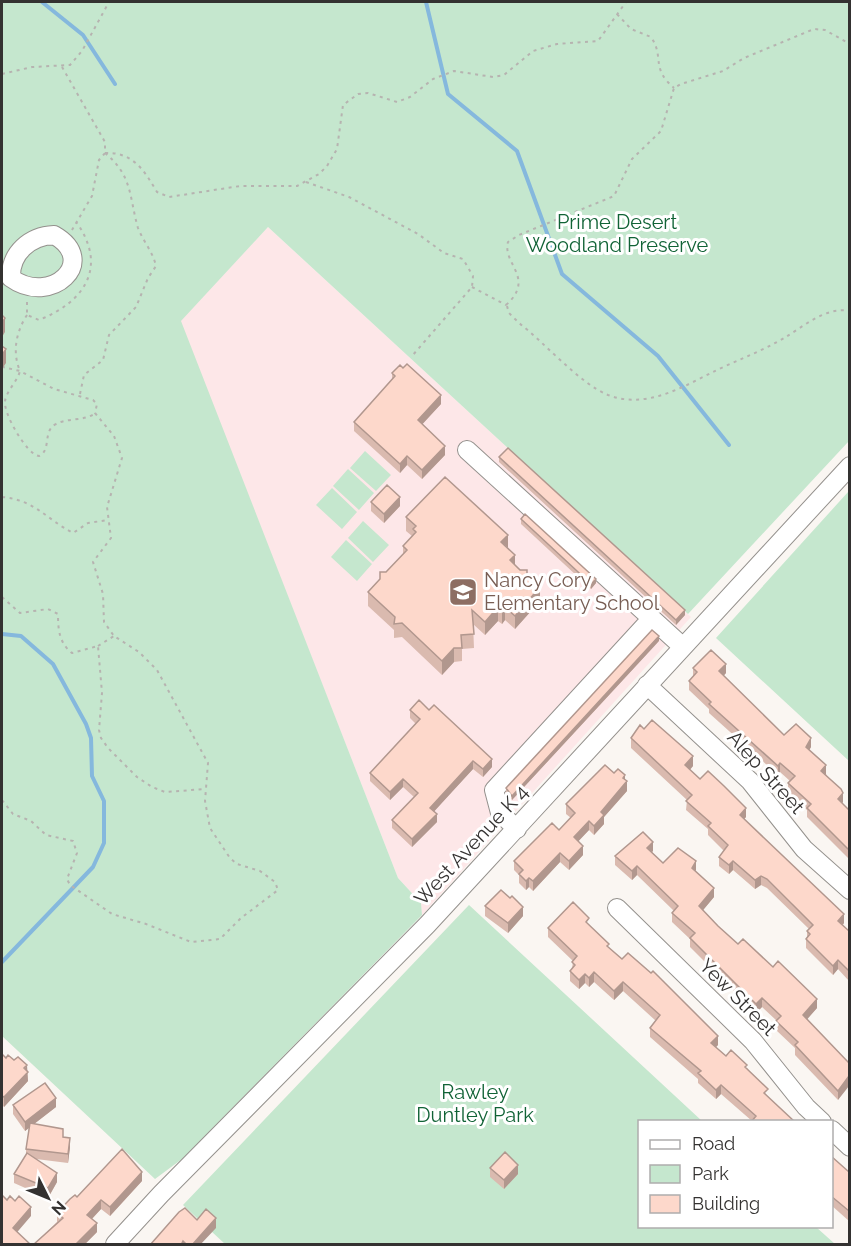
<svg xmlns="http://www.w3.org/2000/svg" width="851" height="1246" viewBox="0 0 851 1246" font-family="Raleway,sans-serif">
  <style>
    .education { fill: #fde7e8 }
    .green { fill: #c5e7ce }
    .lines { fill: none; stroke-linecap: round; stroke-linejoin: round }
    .stream { stroke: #85b8dd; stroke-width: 4 }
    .minor-casing { stroke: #94918d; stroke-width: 20 }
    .path { stroke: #b6b3b0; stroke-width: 2; stroke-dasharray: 3 4.5; stroke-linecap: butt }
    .minor { stroke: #fff; stroke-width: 18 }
    .wall { fill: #dabaaf }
    .shaded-wall { fill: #b1978e }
    .building { fill: #fdd8cb; stroke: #b1978e; stroke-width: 1.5 }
    .labels { text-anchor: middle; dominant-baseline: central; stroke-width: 6; stroke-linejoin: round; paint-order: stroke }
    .park-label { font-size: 20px; fill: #116336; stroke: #fff }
    .education-label { font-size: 20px; fill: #785e54; stroke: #fff; text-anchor: start }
    .street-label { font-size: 20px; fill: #343231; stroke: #fff }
  </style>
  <rect width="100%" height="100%" fill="#faf6f2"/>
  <!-- education -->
  <path class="education" d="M268,227L691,617L422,915L421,903L398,878L180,321Z"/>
  <!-- green -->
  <path class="green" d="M2,2H849V441L688,614L268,227L181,321L398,878L421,903L422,915L182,1159L155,1179L2,1036Z
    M365,451L391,475L376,491L350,468Z
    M348,469L374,493L359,510L333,486Z
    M332,488L357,512L342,529L316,505Z
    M848,492L850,493L849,761L716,638Z
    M363,521L389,545L373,562L348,538Z
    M346,540L372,564L357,581L331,557Z
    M469,905L702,1121L640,1122V1226L816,1227L835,1244H225L183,1205Z"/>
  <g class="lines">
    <!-- stream -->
    <path class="stream" d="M42,2L83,35L115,84
      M426,2L448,94L517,151L562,274L658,356L729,445
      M2,634L21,636L53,664L86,724L91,738L92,776L104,801V843L93,867L2,962"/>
    <!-- minor casing -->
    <g class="minor-casing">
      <path id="minor" d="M54,235C100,261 51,307 11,278C10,253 30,236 54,235Z
        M467,450L683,647
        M647,685L750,781L804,849L850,890
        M517,829L500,813L494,790L651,619
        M617,908L753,1041L806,1107L822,1122
        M832,1130L850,1147
        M115,1244L161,1194L427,925L850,466"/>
    </g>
    <!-- path -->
    <path class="path" d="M617,14L631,29L651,37C665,58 650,67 674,88
      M62,67L105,142V153L99,160L92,196L72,230
      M2,74L32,67L70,65L82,51L109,2
      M105,153C133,152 144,170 157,192L169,197L240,186H297L319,174L327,166L337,149L343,105L358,94L368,93L397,102L410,97L433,79L454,71L493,77L504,75L533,51L557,44L598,41L626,2
      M306,182L349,197L418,234L444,253L463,259L473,276L472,287L412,356
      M472,287L506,305
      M27,302V315L39,320C84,302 108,268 77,223
      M506,305C536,278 502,264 508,242L519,235L614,196L632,159L661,131L674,88L681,84L723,71L744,58L814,29L825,30L850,44
      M507,306L509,313L519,323C545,343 579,383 608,395C647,410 684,386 717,370C740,359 762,351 784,338C803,327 826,306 850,311
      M27,315C16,332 12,352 20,371C17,382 7,390 5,401C3,413 27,455 39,456C52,450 42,431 56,424C67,418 83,421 94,414
      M80,394L84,375L103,360L109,335L136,307L148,278L156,266C153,252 143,241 138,228C129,197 133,176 105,153
      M2,497C35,500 46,519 73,533L88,523L108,520
      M2,597L20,613L48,609L58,614C58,629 59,643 72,653L98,646L102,693L99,730L101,738L108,748L137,777L152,787L165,792L206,789
      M98,646L114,636
      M2,800L13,814L31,821L46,835L73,841L77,853L67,879L70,885L112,914L146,924L191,942L220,939L241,918L278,890L275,882L260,871L237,864L230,858L210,828L205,801L208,763L157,670L139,652L114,636L104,622L103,594L93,562L111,538L107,507L122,458L114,436L95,413L97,404L93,400L54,389L20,371L3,367"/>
    <!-- minor -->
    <use href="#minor" class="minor"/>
  </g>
  <!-- wall -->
  <path class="wall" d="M392,373L441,404L422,424L445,455L422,479L407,465L400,473L354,431V422L392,380Z
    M499,457L685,615L676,625L499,462Z
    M371,502L400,506L384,523L371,511Z
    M406,517L508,548L515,565L527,575L540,601L515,629L505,620L502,624L498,621L485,635L473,624L474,648L462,649V661L454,662L442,675L402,637L394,638V630L368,606V592L403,554V546L412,536L406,531Z
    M521,519L596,583L591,589L521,524Z
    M659,641L512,800L506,793V788Z
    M693,668L726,673L723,676L784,735L811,747L809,750L826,774L843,802L842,803L849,810V859L807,817V810L788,792V783L790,781L780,772L778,775L709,713V709L689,690V681L693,676Z
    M410,710L492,767L483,777L473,769L434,811L437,822L412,847L392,828V820L414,797L403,787L390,800L370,781V773L416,724L410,718Z
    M644,729L693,766L690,770L746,817L744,819L844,923L843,925L849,931V981L838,969L833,975L806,948V939L807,937V931L809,929L767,888L761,885L755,889L733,870L729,874L719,866V857L724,851L708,835V829L686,810L687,800L631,748V738Z
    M614,773L625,780L627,791L604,817V824L594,835L589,830L578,841L583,855L569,870L560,862L533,891L529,887L526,890L519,883V875L514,870V861L559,830L571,818L566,814V804Z
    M653,851L652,852L663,863L696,870L695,871L714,897L703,910L718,926L738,944L773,967L817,1008L807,1019L849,1063L838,1100L795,1055V1048L776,1030L777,1021L762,1007L756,1013L690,947V939L672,922V913L674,911L637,875L632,880L615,865V856Z
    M485,906L523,916L508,933L485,916Z
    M589,925L609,948L718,1045L716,1047L726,1056L747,1068L768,1097L795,1122L752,1121L721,1094L716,1099L698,1083V1079L650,1037V1028L656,1021L623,991L614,1000L594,982L589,987L585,983L579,989L570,981V971L572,969L573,961L548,937V928Z
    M2,1054L6,1058L27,1071L28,1081L4,1107L2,1105Z
    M13,1105L56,1107L34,1124L63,1137L70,1147L68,1163L36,1159L57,1182L48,1198L14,1183V1174L26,1156V1149L29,1128L25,1131L13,1114Z
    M831,1156L849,1172V1221L831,1205Z
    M490,1168L518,1174L504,1189L490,1177Z
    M142,1181L110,1216L101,1209L92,1219L97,1232L84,1245H33L57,1222V1213L77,1197Z"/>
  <!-- shaded-wall -->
  <path class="shaded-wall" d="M5,318V332L2,337V323Z
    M3,342V353L6,349V363L2,369V344Z
    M441,395V404L418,429V420Z
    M445,446V455L422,479V470Z
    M407,456V465L400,473V464Z
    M400,497V506L384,523V514Z
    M508,535V548L501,542Z
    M515,555V569L510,560Z
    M596,579V583L591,589V584Z
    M540,587V601L515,629V616Z
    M498,607V621L485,635V622Z
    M505,607V620L502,624V610Z
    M685,610V615L676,625V620Z
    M659,636V641L512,800V796Z
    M454,648V662L442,675V661Z
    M726,664V673L719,681V671Z
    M811,738V747L806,756V747Z
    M693,756V766L685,775V765Z
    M492,759V767L483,777V769Z
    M473,761V769L430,816V808Z
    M780,763V772L778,775V766Z
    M826,765V774L821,780V771Z
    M625,775V783L627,781V791L604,817V824L594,835V826L601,812Z
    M403,779V787L390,800V792Z
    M843,793V802L838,808V799Z
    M746,808V817L740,824V815Z
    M437,814V822L412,847V839Z
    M589,821V830L574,846V837Z
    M653,842V851L647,857V848Z
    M583,846V855L569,870V861Z
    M560,853V862L533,891V881Z
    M696,861V870L692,877V868Z
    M733,861V870L729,874V865Z
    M637,866V875L632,880V871Z
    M761,876V885L755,889V880Z
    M529,878V887L526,890V881Z
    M714,888V897L699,915V906Z
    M523,907V916L508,933V923Z
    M844,914V923L838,930V921Z
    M838,960V969L833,975V966Z
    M594,972V982L589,987V978Z
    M585,974V983L579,989V980Z
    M623,982V991L614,1000V991Z
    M762,998V1007L756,1013V1004Z
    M817,999V1008L803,1024V1015Z
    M718,1036V1045L711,1052V1043Z
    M27,1065L28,1081L4,1107V1097Z
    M849,1076V1086L838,1100V1091Z
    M721,1085V1094L716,1099V1090Z
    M56,1098V1107L25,1131V1122Z
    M70,1138V1147L68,1163V1154Z
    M518,1165V1174L504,1189V1180Z
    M142,1172V1181L110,1216V1207Z
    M57,1173V1182L48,1198V1188Z
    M101,1200V1209L87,1224V1215Z
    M31,1207V1216L13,1237V1228Z
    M216,1218V1228L200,1245H192Z
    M97,1223V1232L84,1245H75Z"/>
  <!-- building -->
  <path class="building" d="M2,315L5,318L2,323Z
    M2,346L6,349L2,355Z
    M407,364L441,395L418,420L445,446L422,470L407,456L400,464L354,422L395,376L392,373L400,365L403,368Z
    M508,448L685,610L676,620L499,457Z
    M445,477L508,535L501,542L515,555L510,560L520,570H527V575L540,587L515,616L505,607L502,610L498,607L485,622L472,610L474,634L461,635L462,648H454L442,661L402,623L394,624L395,617L368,592L380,579V572H386L407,550L403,546L416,532L413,529L416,526L406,517Z
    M387,485L400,497L384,514L371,502Z
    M525,514L596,579L591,584L521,519Z
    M652,630L659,636L512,796L506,788Z
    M711,650L726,664L719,671L784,735L796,724L811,738L806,747L826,765L821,771L841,789L843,793L838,799L849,810V850L807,808L811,804L788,783L795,776L780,763L778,766L709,704L711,702L689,681L697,672L693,668Z
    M419,700L429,710L434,705L492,759L483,769L473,761L430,808L437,814L412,839L392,820L418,793L403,779L390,792L370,773L420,719L410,710Z
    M652,720L693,756L685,765L700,779L708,771L724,786L746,808L740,815L844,914L838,921L849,931V971L838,960L833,966L806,939L810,934L807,931L813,925L767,879L761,876L755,880L733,861L729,865L719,857L728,845L708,826L711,823L686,801L692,795L631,738L640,725L644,729Z
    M605,765L614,773L618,769L625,775L623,778L627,781L601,812L604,815L594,826L589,821L574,837L583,846L569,861L560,853L533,881L529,878L526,881L519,874L523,870L514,861L552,823L559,830L575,813L566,804Z
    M643,832L653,842L647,848L663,863L678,848L696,861L692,868L714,888L699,906L718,926L738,944L743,939L773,967L778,961L817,999L803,1015L849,1063V1076L838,1091L795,1045L798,1042L776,1021L781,1016L762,998L756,1004L690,938L695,933L672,913L678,906L637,866L632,871L615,856Z
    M501,890L510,898L512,896L523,907L508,923L485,906Z
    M573,902L589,918L586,922L609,944L607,946L622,959L628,953L651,973L653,971L718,1036L711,1043L726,1056L731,1050L747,1065L745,1067L768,1089L764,1093L795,1122H751L756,1116L721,1085L716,1090L698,1073L701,1071L650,1028L660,1015L623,982L614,991L594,972L589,978L585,974L579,980L570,971L575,965L572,962L577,956L548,928Z
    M2,1054L6,1058L8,1055L14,1060L18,1057L27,1065L24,1068L28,1072L4,1097L2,1096Z
    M45,1083L56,1098L25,1122L13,1105Z
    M30,1123L63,1129V1137L70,1138L68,1154L26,1149Z
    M122,1149L142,1172L110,1207L101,1200L87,1215L97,1223L75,1245H33L63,1218L57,1213L70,1199L75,1195L77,1197Z
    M505,1152L518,1165L504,1180L490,1168Z
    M27,1153L57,1173L48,1188L14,1174Z
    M831,1156L849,1172V1211L831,1196Z
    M2,1195L7,1200L10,1196L15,1201L19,1196L31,1207L13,1228L31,1245H2Z
    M185,1208L197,1220L206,1209L216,1218L192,1245H187L183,1241L181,1245H150L179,1212Z"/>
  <!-- icons -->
  <defs>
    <g id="school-square" transform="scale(1.5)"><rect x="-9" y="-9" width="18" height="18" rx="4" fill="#8d6e63" stroke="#fff"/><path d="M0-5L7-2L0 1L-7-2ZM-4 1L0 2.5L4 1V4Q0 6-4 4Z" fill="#fff"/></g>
  </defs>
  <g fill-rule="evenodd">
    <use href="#school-square" x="463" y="592"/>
  </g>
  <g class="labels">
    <!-- park labels -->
    <g class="park-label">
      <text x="617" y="222">Prime Desert<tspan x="617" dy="23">Woodland Preserve</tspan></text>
      <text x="475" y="1092">Rawley<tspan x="475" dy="23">Duntley Park</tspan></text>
    </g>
    <!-- education labels -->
    <g class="education-label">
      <text x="484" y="580">Nancy Cory<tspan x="484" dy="23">Elementary School</tspan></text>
    </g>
    <!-- street labels -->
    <g class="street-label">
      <text transform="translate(766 772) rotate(48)">Alep Street</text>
      <text transform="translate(471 845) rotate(-47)">West Avenue K 4</text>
      <text transform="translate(738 997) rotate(45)">Yew Street</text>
    </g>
  </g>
  <!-- border -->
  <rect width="851" height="1246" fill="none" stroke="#343231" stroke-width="6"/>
  <!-- legend -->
  <rect x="638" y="1120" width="195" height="108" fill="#ffffff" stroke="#aeadad" stroke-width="1.5"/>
  <rect x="650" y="1140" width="30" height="9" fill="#ffffff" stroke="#aeadad" stroke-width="1.5"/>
  <text x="692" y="1150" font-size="18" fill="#343231">Road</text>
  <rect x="650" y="1165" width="30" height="18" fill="#c5e7ce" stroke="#aeadad" stroke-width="1.5"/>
  <text x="692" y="1180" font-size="18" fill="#343231">Park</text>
  <rect x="650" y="1195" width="30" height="18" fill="#fdd8cb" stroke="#aeadad" stroke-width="1.5"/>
  <text x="692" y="1210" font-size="18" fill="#343231">Building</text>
  <!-- north arrow -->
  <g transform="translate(48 1198) rotate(133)" stroke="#ffffff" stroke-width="4.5" paint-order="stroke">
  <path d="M0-4.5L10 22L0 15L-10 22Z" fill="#343231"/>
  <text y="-9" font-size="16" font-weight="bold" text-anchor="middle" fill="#343231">N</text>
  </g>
</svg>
